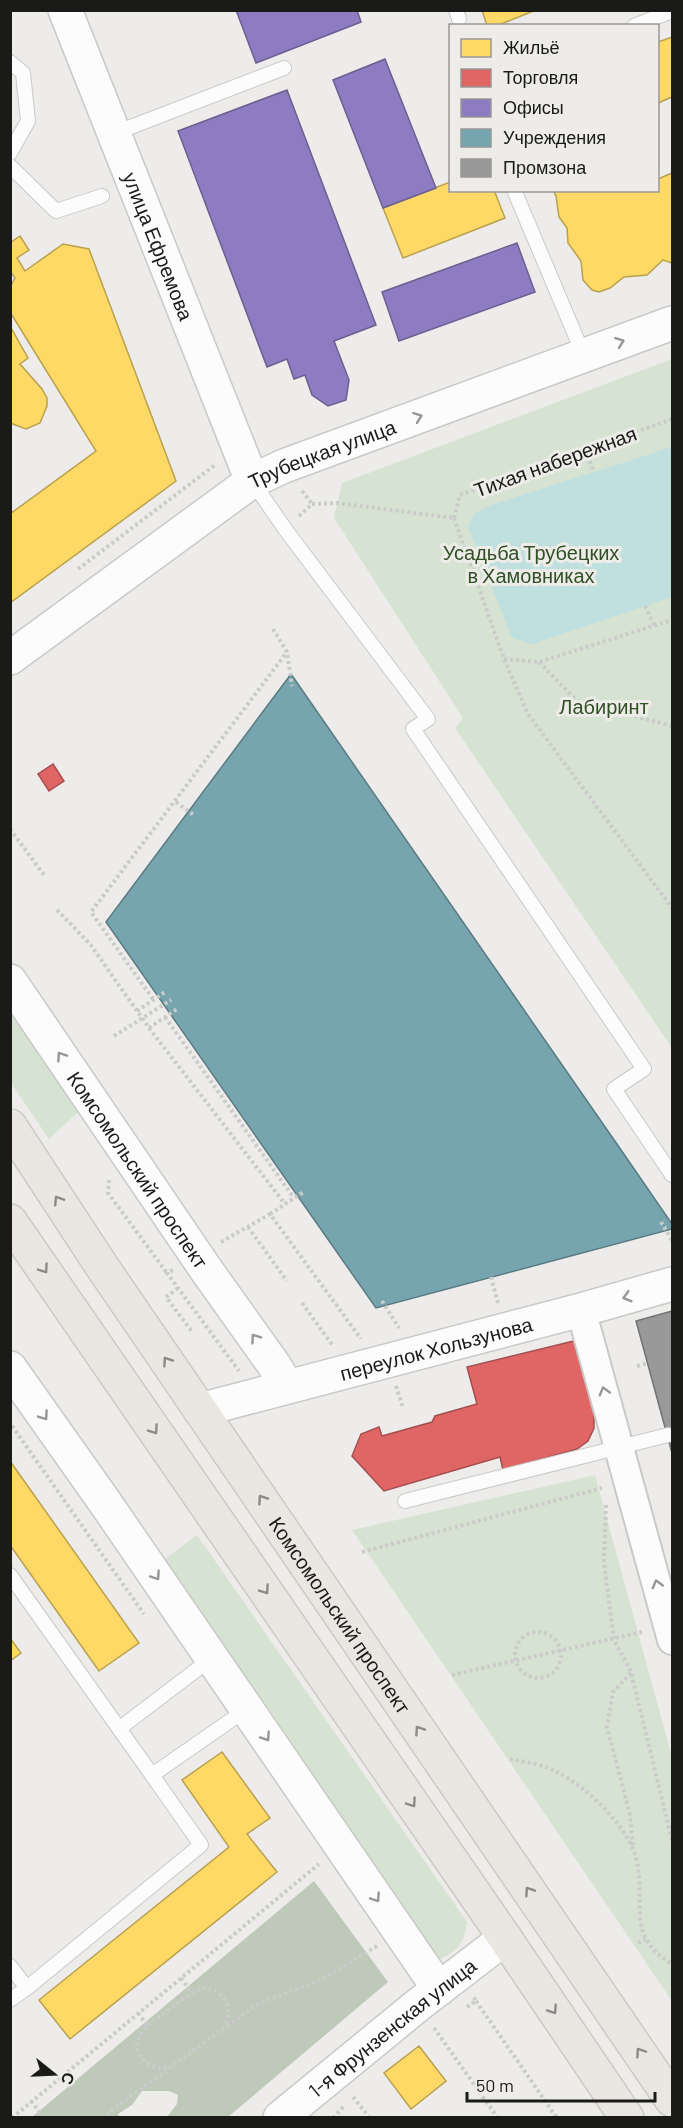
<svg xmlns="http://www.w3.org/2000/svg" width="683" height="2128" viewBox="0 0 683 2128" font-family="Barlow,sans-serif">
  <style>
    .green { fill: #d6e3d2 }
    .forest { fill: #bec9b9 }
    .water { fill: #c0dfdf }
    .homes { fill: #ffd966; stroke: #baa04f; stroke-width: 1.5 }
    .shops { fill: #e06666; stroke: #a54f4f; stroke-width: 1.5 }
    .offices { fill: #8e7cc3; stroke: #6b5f90; stroke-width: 1.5 }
    .public { fill: #76a5af; stroke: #5a7b82; stroke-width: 1.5 }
    .industry { fill: #999; stroke: #737373; stroke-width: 1.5 }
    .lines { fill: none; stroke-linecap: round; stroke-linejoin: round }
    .service-casing { stroke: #c9c9c7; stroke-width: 16 }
    .minor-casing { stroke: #c9c9c7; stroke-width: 32 }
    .tertiary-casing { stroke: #c9c9c7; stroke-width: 36 }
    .primary-casing { stroke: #cbcaca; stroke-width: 36 }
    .path { stroke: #cbcbca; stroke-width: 4; stroke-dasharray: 3 3; stroke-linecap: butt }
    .service { stroke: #fcfcfc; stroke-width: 14 }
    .minor { stroke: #fcfcfc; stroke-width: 28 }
    .tertiary { stroke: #fcfcfc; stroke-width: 33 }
    .primary { stroke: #eae6e2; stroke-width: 33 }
    .oneway { stroke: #969696 }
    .oneway2 { stroke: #8c8a88 }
    .labels { text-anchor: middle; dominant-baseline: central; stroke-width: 6; stroke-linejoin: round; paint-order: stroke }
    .street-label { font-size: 20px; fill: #1a1a19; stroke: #eeece9 }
    .park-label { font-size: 20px; fill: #305026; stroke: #eeece9 }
  </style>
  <rect width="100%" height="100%" fill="#edecea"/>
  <!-- green -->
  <path class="green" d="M672,359V1048L455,728L463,718L334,518L342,483Z
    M10,1001L85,1106L49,1139L11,1083Z
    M595,1475L672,1757V2001L352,1530Z
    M197,1535L467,1922C465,1944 455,1954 434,1961L158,1564Z"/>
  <!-- forest -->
  <path class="forest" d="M314,1881L388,1982L228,2117H167L177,2104L178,2095L169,2091H142L132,2105L118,2114L119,2117H32Z"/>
  <!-- water -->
  <path class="water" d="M672,447V597L532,644L512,638L468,527L474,514L491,505Z"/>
  <!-- homes -->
  <path class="homes" d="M482,10H536L496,26H487Z
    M672,37V97L658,103V42Z
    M672,173V263L663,260L647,275L624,277L610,288L599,292L592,290L583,280L581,261L568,243L567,228L559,217L556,196L553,190H658V179Z
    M450,182V190H494L505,218L403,258L383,208Z
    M20,236L29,250L17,258L25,271L63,244L89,249L176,481L10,603V514L96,451L10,312V287L15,278L10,271V243Z
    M10,326L28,358L20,364L42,389L47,398V406L40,423L26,429L10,423Z
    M10,1461L139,1643L99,1671L10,1545Z
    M10,1638L21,1653L10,1661Z
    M222,1752L270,1818L247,1834L277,1872L70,2039L39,2000L229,1847L182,1780Z
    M419,2046L446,2081L411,2109L384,2073Z"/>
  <!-- shops -->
  <path class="shops" d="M53,764L64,781L49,791L38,774Z
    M574,1341L594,1412V1428L588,1441L577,1449L503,1470L500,1457L384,1491L352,1456L361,1434L379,1427L382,1436L432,1422L435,1416L477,1404L467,1367Z"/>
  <!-- offices -->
  <path class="offices" d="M236,10H357L361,22L256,63Z
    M385,59L436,188L383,208L333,80Z
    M287,90L376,325L334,341L349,380L346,400L328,406L312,395L305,375L294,379L287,359L267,367L178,131Z
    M517,243L535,292L399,341L382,292Z"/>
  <!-- public -->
  <path class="public" d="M291,674L619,1147L672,1224V1229L376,1308L106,922Z"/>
  <!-- industry -->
  <path class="industry" d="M672,1311V1453L636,1321Z"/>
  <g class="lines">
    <!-- service casing -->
    <g class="service-casing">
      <path id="service" d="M456,10L459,19
        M634,26L672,11
        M10,62L23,73L28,121L10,153
        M115,133L284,68
        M10,166L56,211L102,196
        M514,190L584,356
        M252,481L285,529L428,719L413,729L644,1069L614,1089L672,1175
        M405,1501L668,1435
        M10,1575L152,1775
        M120,1728L212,1658
        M10,1966L27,1988L201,1845L152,1775L247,1709
        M10,2000L27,1988"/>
    </g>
    <!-- minor casing -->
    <g class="minor-casing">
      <path id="minor" d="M581,1310L672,1640"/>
    </g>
    <!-- tertiary casing -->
    <g class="tertiary-casing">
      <g id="tertiary">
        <path id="s1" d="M65,10L252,481"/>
        <path id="s2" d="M10,658L252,481L284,466L672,323"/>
        <path id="s3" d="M10,981L207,1271L274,1365L287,1387"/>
        <path d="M10,1368L104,1501L439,1989"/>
        <path id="s4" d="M200,1410L581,1310L672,1284"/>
        <path id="s5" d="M280,2118L418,2005L505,1938"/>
      </g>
    </g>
    <!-- primary casing -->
    <g class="primary-casing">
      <g id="primary">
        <path id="s6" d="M10,1126L103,1268L672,2100"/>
        <path d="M10,1221L505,1938L627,2118"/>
      </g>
    </g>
    <!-- path -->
    <path class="path" d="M585,450L594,472
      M302,491L312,504
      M312,504L337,503L454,518
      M299,516L312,504
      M454,518L504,659L528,714L672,908
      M454,518L460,495L672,419
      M78,569L215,465
      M645,606L654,625
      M273,629L287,652L292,686
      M504,659L539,662L672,620
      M539,662L577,701L672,726
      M176,802L195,816
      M10,829L44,875
      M57,910L90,944L149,1028L285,1204
      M153,999L91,912L287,652
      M137,1011L165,992
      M165,1017L294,1198
      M149,1028L177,1009
      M114,1036L171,1000
      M109,1180L108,1193L167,1273
      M270,1214L305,1191
      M661,1222L672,1240
      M248,1227L287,1281
      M221,1242L270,1214L361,1339
      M173,1270L167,1273L239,1371
      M491,1277L498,1303
      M178,1288L166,1297L193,1333
      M382,1301L399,1328
      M302,1303L333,1346
      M637,1366L648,1363
      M396,1386L403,1408
      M12,1426L144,1614
      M606,1505L604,1563L614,1640L631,1672L672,1840
      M362,1552L602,1488
      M515 1655a23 23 0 1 1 46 0a23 23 0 1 1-46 0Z
      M631,1673L613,1692L607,1727L630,1815L633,1847
      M452,1675L642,1632
      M510,1759C525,1762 542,1764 555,1771C586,1786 629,1826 637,1862C646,1905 625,1936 672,1964
      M638,1943L645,1939
      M181,1978L192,1993
      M476,2001L557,2118
      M467,2007L476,2001L473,1996
      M138,2013L147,2025
      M434,2028L498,2118
      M167,2067C159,2069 152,2067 146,2062C120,2041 154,2020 170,2009C179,2002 189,1992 201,1989C221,1984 236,2010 224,2026
      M353,2097L370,2118
      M31,2101L44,2118
      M12,2118L319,1864
      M101,2118L256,2005L321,1980L377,1946
      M333,2118L345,2105"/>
    <!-- service -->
    <use href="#service" class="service"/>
    <!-- minor -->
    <use href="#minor" class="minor"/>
    <!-- tertiary -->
    <use href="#tertiary" class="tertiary"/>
    <!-- primary -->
    <use href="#primary" class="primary"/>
  </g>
  <!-- one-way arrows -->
  <defs><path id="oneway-chevron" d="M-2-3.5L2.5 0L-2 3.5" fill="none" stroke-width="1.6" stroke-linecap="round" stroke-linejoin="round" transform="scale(1.5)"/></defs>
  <g class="oneway">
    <use href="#oneway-chevron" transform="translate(620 342) rotate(-20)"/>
    <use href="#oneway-chevron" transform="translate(418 417) rotate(-20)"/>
    <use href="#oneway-chevron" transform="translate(61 1056) rotate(-124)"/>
    <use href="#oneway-chevron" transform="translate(627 1297) rotate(164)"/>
    <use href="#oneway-chevron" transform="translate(255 1338) rotate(-125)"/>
    <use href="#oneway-chevron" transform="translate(604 1391) rotate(-106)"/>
    <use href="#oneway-chevron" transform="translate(44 1416) rotate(55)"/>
    <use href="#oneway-chevron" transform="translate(156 1576) rotate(56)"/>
    <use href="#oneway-chevron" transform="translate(657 1584) rotate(-105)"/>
    <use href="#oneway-chevron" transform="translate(266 1737) rotate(56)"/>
    <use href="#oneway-chevron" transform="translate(376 1898) rotate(56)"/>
  </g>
  <g class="oneway2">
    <use href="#oneway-chevron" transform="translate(58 1200) rotate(-123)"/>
    <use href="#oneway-chevron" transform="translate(44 1269) rotate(55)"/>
    <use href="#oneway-chevron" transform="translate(167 1361) rotate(-124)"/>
    <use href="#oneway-chevron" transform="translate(154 1430) rotate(55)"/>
    <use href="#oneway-chevron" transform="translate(262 1499) rotate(-124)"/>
    <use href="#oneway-chevron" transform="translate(265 1590) rotate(55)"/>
    <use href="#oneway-chevron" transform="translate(419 1730) rotate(-124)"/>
    <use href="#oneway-chevron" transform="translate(412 1803) rotate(55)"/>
    <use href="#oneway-chevron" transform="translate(529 1891) rotate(-124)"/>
    <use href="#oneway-chevron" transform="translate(553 2010) rotate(56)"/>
    <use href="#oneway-chevron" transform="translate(640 2052) rotate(-124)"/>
  </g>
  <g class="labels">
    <!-- street labels -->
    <g class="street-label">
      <text stroke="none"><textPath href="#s1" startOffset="254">улица Ефремова</textPath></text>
      <text stroke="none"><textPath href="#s2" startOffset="375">Трубецкая улица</textPath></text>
      <text transform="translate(555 461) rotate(-20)">Тихая набережная</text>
      <text stroke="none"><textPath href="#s3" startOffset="228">Комсомольский проспект</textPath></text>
      <text stroke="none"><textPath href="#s4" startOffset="244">переулок Хользунова</textPath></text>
      <text stroke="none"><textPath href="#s6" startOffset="590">Комсомольский проспект</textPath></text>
      <text stroke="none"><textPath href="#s5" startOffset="144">1-я Фрунзенская улица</textPath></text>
    </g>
    <!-- park labels -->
    <g class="park-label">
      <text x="531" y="552">Усадьба Трубецких<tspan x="531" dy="23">в Хамовниках</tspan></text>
      <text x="604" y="706">Лабиринт</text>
    </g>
  </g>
  <!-- border -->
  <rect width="683" height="2128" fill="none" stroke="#1a1a19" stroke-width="24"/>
  <!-- legend -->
  <rect x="449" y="24" width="210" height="168" fill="#eeece9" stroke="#999896" stroke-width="1.5"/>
  <rect x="461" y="39" width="30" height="18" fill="#ffd966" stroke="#999896" stroke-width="1.5"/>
  <text x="503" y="54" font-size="18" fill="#1a1a19">Жильё</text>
  <rect x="461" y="69" width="30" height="18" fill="#e06666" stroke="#999896" stroke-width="1.5"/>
  <text x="503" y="84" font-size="18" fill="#1a1a19">Торговля</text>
  <rect x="461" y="99" width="30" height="18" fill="#8e7cc3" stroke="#999896" stroke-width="1.5"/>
  <text x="503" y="114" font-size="18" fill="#1a1a19">Офисы</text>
  <rect x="461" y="129" width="30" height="18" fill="#76a5af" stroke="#999896" stroke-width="1.5"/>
  <text x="503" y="144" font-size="18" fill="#1a1a19">Учреждения</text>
  <rect x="461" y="159" width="30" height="18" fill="#999999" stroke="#999896" stroke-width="1.5"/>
  <text x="503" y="174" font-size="18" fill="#1a1a19">Промзона</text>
  <!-- north arrow -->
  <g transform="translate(54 2074) rotate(108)" stroke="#eeece9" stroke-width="4.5" paint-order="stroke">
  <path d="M0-4.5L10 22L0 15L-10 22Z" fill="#1a1a19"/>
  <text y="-9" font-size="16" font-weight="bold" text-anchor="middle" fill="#1a1a19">С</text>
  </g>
  <!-- scale -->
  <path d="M467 2092v9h188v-9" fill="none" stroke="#1a1a19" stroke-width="3"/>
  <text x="476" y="2092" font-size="18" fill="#1a1a19" stroke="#eeece9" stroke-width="4.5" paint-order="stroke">50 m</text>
</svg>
